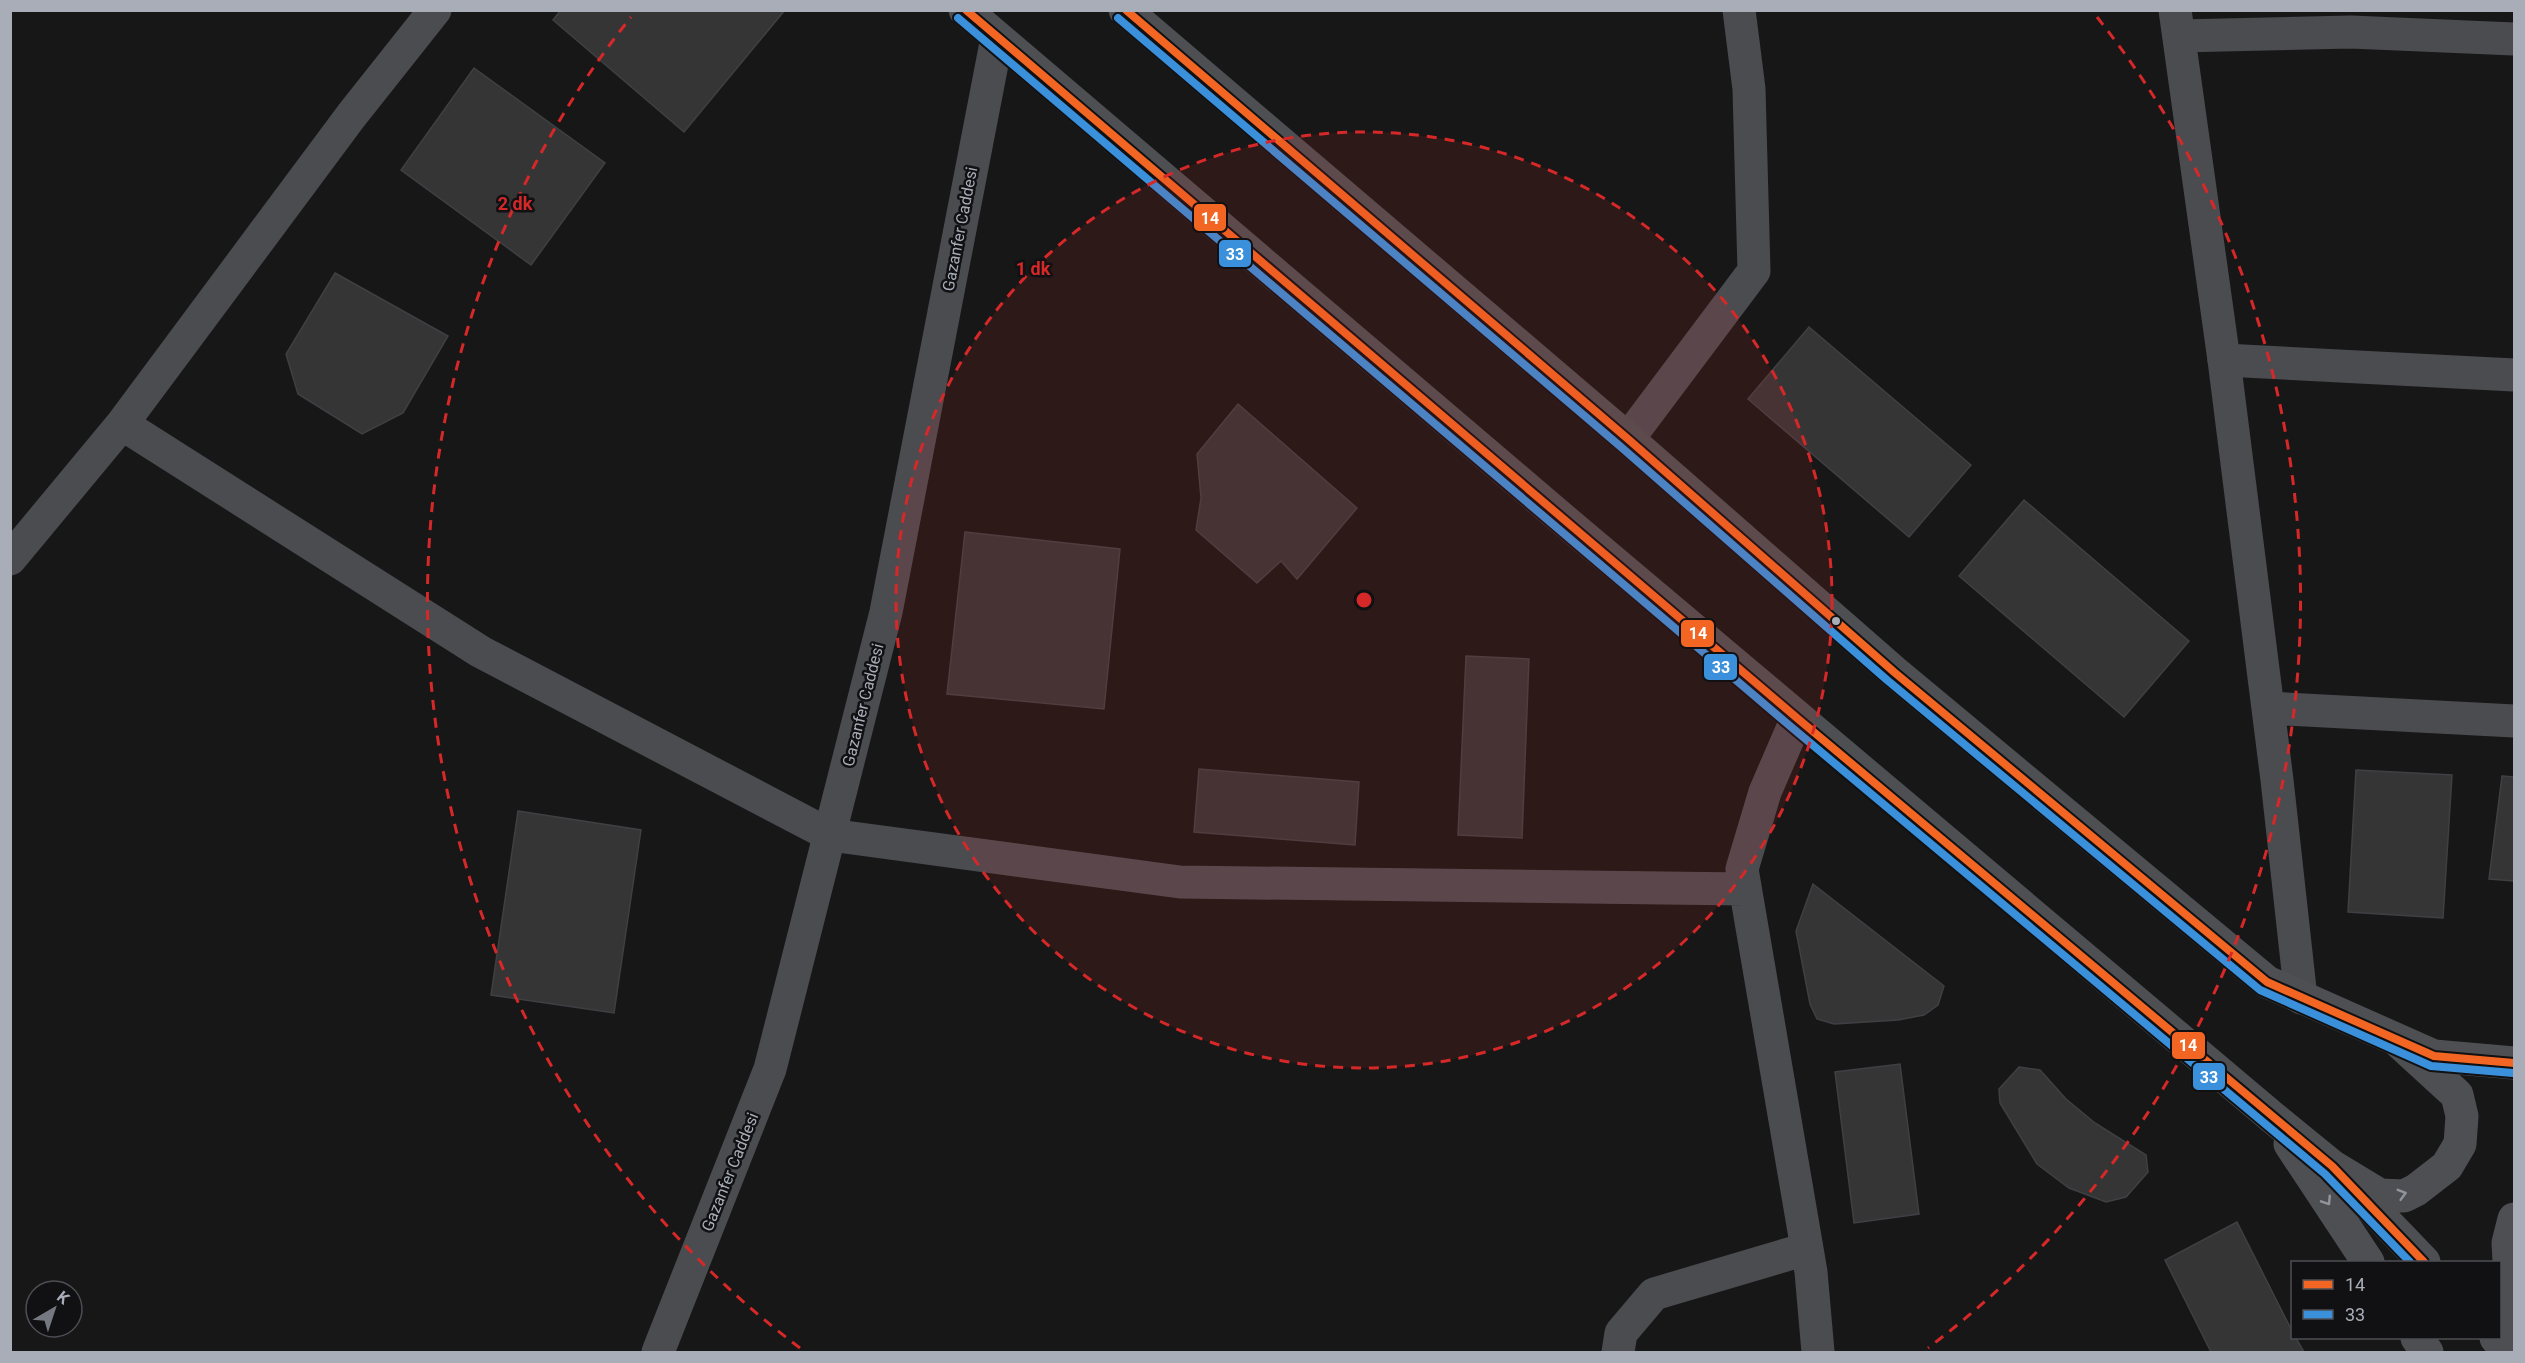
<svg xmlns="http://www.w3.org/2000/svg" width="2525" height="1363" viewBox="0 0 2525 1363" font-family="Roboto,sans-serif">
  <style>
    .building { fill: #353536; stroke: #3f4043; stroke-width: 1.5 }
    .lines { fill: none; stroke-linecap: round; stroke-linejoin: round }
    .minor { stroke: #4b4c50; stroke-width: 33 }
    .tertiary { stroke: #4b4c50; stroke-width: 33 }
    .primary { stroke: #4d4f52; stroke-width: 33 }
    .bus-1-casing { stroke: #111113; stroke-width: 12 }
    .bus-2-casing { stroke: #111113; stroke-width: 12 }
    .bus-1 { stroke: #f26522; stroke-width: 8 }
    .bus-2 { stroke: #3a90db; stroke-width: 8 }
    .oneway { stroke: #91969e }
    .ring { fill: none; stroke: #d62828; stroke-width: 3; stroke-dasharray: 10 8 }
    .bus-dot { fill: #a8adb8; stroke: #111113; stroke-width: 2 }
    .labels { text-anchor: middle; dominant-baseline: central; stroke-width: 5; stroke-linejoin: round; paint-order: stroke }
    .street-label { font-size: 16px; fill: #a8adb8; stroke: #111113 }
    .centre { fill: #d62828; stroke: #111113; stroke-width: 3 }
    .ring-label { font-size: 18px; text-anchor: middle; font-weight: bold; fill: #d62828; stroke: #111113; stroke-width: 5; stroke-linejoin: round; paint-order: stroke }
    .line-badge { stroke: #111113; stroke-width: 2 }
    .badge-label { font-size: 16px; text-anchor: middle; font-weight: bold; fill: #fff }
  </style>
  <rect width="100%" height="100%" fill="#171717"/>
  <!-- building -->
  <path class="building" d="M561,10H785L684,132L553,20Z
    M474,68L605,163L531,265L401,170Z
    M335,273L448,336L403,413L362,434L298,394L286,354Z
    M1809,327L1971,465L1909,537L1748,399Z
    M1238,404L1357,508L1297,579L1281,561L1257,583L1196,530L1201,498L1197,454Z
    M2024,500L2189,641L2124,717L1959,576Z
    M965,532L1120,549L1104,709L947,694Z
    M1466,656L1529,659L1522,838L1458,835Z
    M1199,769L1359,782L1355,845L1194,832Z
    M2356,770L2452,775L2443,918L2348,912Z
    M2502,776L2514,777V881L2489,879Z
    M518,811L641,830L614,1013L491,995Z
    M1813,884L1944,986L1938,1005L1924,1015L1898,1020L1834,1024L1817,1019L1810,1004L1796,931Z
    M1900,1064L1919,1214L1854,1223L1835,1072Z
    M2019,1067L2040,1070L2066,1099L2095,1123L2146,1155L2148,1172L2126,1197L2106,1202L2069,1188L2037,1164L2000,1103L1999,1089Z
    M2237,1222L2292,1331V1338H2296L2304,1352H2211L2165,1260Z"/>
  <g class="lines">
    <!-- minor -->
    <path class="minor" d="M2179,36L2351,32L2514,39
      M2224,360L2277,780L2301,998
      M122,424L481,652L830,835L1180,882L1745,889
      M1628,439L1754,271L1749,89L1739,10
      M10,559L122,424L351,116L435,10
      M2268,708L2514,721
      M1797,718L1765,792L1742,869L1811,1272L1818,1352
      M1618,1352L1621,1333L1654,1294L1806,1249"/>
    <!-- tertiary -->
    <path class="tertiary" d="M2175,10L2224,360L2514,375
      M658,1352L770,1069L886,612L997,38"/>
    <!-- primary -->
    <path class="primary" d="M965,10L1566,522L2272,1117L2332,1166L2380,1195L2404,1196L2416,1190L2447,1166L2460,1144L2462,1116L2457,1095L2397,1040
      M1125,10L1628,439L1894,672L2267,982L2434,1056L2514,1063
      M2290,1144L2368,1262
      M2352,1187L2424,1262
      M2514,1219L2508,1243L2512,1313L2514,1321
      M2417,1338L2427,1352
      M2496,1338L2510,1352"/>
    <!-- bus-1 casing -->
    <g class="bus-1-casing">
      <path id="bus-1" d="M966,10L1797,718L2332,1166L2424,1262
        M1126,10L1628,439L1894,672L2267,982L2434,1056L2514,1063"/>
    </g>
    <!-- bus-2 casing -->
    <g class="bus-2-casing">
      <path id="bus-2" d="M958,18L1790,726L2325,1174L2410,1262
        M1118,18L1621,447L1887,680L2260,990L2431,1066L2513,1073"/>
    </g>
    <!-- bus-1 -->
    <use href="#bus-1" class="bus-1"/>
    <!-- bus-2 -->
    <use href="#bus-2" class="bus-2"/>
  </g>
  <!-- one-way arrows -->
  <defs><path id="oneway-chevron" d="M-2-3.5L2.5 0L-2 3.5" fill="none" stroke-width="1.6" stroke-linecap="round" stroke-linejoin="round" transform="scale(1.5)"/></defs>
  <g class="oneway">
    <use href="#oneway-chevron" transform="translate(2402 1194) rotate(-16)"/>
    <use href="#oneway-chevron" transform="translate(2327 1201) rotate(57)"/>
  </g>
  <!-- distance rings -->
  <circle cx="1364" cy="600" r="468" fill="#d62828" fill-opacity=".12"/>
  <g class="ring">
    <circle cx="1364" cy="600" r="468"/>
    <path d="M800 1348A937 937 0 0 1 631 17M2097 17A937 937 0 0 1 1928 1348"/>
  </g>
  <!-- markers -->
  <circle class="bus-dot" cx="1836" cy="621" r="5"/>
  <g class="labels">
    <!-- street labels -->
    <g class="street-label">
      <text transform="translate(960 229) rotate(-79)">Gazanfer Caddesi</text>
      <text transform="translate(863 705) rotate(-76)">Gazanfer Caddesi</text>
      <text transform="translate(730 1172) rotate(-68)">Gazanfer Caddesi</text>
    </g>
  </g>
  <circle cx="1364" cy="600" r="9" class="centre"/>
  <g class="ring-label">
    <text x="515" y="210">2 dk</text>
    <text x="1033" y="275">1 dk</text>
  </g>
  <g class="line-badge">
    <rect x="1193" y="203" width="34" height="29" rx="6" fill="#f26522"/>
    <rect x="1218" y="239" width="34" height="29" rx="6" fill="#3a90db"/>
    <rect x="1680" y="619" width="35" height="29" rx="6" fill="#f26522"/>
    <rect x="1703" y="653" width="35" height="28" rx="6" fill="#3a90db"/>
    <rect x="2171" y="1031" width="35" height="29" rx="6" fill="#f26522"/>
    <rect x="2192" y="1062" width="34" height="29" rx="6" fill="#3a90db"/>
  </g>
  <g class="badge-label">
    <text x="1210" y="224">14</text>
    <text x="1235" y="260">33</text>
    <text x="1698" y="639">14</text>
    <text x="1721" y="673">33</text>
    <text x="2188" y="1051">14</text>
    <text x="2209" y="1083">33</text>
  </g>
  <!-- border -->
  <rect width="2525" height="1363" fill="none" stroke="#a8adb8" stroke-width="24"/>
  <!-- legend -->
  <rect x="2291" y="1261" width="210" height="78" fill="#111113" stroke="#4d4f55" stroke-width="1.5"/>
  <rect x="2303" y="1280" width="30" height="9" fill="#f26522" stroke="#4d4f55" stroke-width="1.5"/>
  <text x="2345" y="1291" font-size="18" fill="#a8adb8">14</text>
  <rect x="2303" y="1310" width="30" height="9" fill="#3a90db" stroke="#4d4f55" stroke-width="1.5"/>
  <text x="2345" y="1321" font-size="18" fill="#a8adb8">33</text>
  <!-- north arrow -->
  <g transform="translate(54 1309) rotate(39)"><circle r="28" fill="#111113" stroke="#4d4f55" stroke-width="1.5"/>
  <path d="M0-4.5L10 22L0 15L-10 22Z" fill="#757880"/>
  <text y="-9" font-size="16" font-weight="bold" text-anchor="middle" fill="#a8adb8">K</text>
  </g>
</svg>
